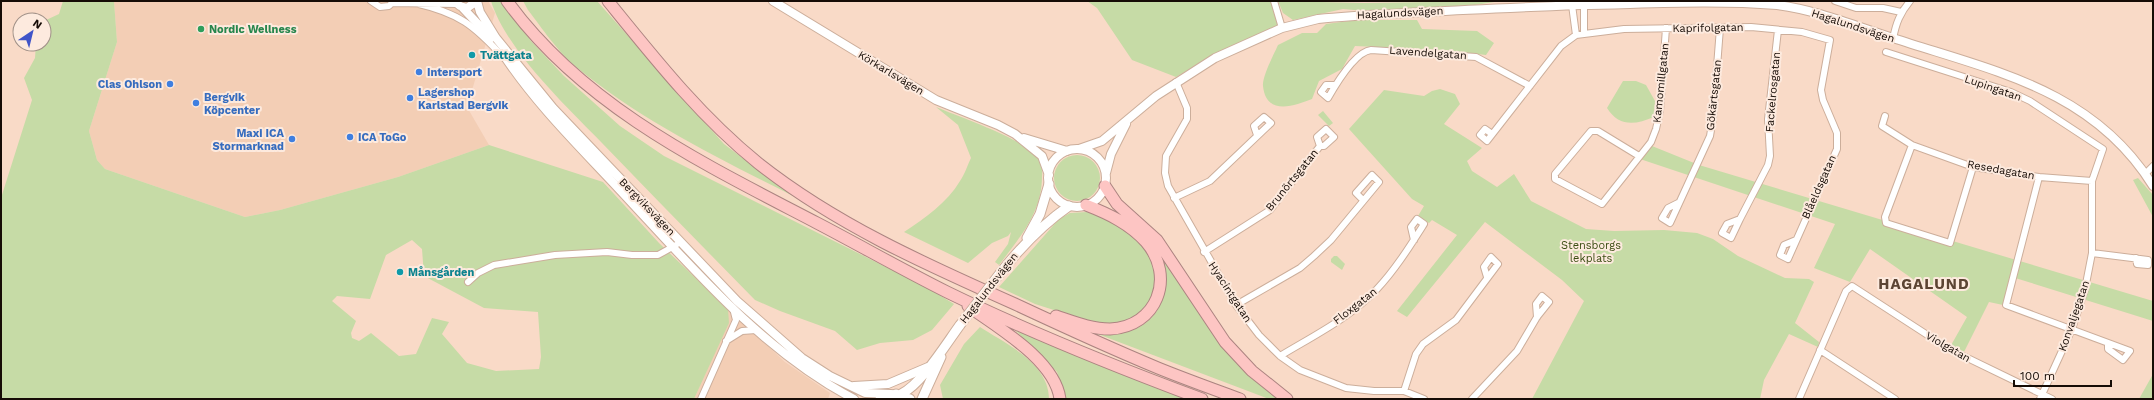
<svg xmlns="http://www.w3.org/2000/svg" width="2154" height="400" viewBox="0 0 2154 400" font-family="'Work Sans',sans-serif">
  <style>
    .built { fill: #f3ceb5 }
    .green { fill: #c6dba6; fill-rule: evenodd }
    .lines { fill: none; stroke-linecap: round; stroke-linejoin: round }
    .minor-casing { stroke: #ccae9b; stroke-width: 8 }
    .tertiary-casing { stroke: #ccae9b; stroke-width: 10 }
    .secondary-casing { stroke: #ccae9b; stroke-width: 11 }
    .motorway-casing { stroke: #ac8481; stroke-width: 13 }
    .minor { stroke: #fff; stroke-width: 6 }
    .tertiary { stroke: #fff; stroke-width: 8 }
    .secondary { stroke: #fff; stroke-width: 9 }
    .motorway { stroke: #fdc5c3; stroke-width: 11 }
    .secondary-bridge-casing { stroke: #ccae9b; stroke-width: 11; stroke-linecap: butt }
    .secondary-bridge { stroke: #fff; stroke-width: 9 }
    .leisure-dot { fill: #2e9e5b; stroke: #fdeade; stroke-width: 1.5 }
    .culture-dot { fill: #0f9aa8; stroke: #fdeade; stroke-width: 1.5 }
    .shop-dot { fill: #3f7fe0; stroke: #fdeade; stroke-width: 1.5 }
    .labels { text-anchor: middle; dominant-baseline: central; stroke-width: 4; stroke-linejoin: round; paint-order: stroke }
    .street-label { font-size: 11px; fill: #160c06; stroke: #fdeade }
    .leisure-label { font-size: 11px; font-weight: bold; fill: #27864d; stroke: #fdeade; text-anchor: start }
    .culture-label { font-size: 11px; font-weight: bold; fill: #0d838f; stroke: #fdeade; text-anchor: start }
    .shop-label { font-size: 11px; font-weight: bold; fill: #366cbe; stroke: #fdeade; text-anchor: start }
    .park-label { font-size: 11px; fill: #3b4d13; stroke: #fdeade }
    .district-label { font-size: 15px; font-weight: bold; letter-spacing: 1px; fill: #5c4433; stroke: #fdeade }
  </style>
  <rect width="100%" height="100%" fill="#f9dac7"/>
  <!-- built -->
  <path class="built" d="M114,1H488L495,13L467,107L489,145L398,177L280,210L245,217L105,169L97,160L89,131L117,42Z
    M728,309L785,362L830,393L828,399H694L728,323Z"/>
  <!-- green -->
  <path class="green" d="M63,1H114L117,42L89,131L97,160L105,169L245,217L280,210L398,177L489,145L603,182L659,243L728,309L729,323L694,399H1V198L32,100L24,78L35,58L36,44H44V21L59,14ZM412,240L422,249L424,276L484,308L538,312L541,357L539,369L496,371L467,363L442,334L449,322L432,318L416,354L399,356L371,333L359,341L352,338L351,333L356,321L332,301L337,296L370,299L386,255Z
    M491,1H503L531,41L564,76L620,126L664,156L928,288L954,304L932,330L913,340L880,343L857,350L835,331L780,311L755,300C704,248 653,196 602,143C567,107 506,50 491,1Z
    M523,1H597L724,144L793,196C718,158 640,120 575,66C559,53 541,27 528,10Z
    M1087,1H1271L1278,26L1214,55L1176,77L1132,60L1097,8Z
    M1278,1L1364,3L1501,1L1475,5L1365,11L1343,9L1293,20L1283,13Z
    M1357,20H1417L1422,29L1477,31L1494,43L1486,55L1443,50L1355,46L1342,69L1319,81L1312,99C1294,106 1266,116 1263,86C1262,77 1274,54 1278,45L1302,33H1317L1326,24Z
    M1623,81H1636L1646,85L1655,101L1654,117C1635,125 1619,127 1607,108Z
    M1440,89L1455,94L1460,104L1444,124L1482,148L1467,161L1472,171L1497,187L1514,174L1531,201L1586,229L1614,231L1664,230L1697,233L1713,239L1738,256L1785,278L1809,279L1814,282L1795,323L1819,342L1818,347L1789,334L1764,380L1760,399H1532L1584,301L1562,280L1485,222L1407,317L1397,311L1457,235L1432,220L1429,223L1418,216L1424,206L1412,199L1349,129L1384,90L1424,96L1432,91Z
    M936,107C962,118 1019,137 1037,156C1041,160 1043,171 1042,176C1042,213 1020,237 999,265L995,262L1008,244L1011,232L1008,236L992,243L968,263L904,232C925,218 947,203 960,181C965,174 967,166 971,158L958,125Z
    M1323,111L1333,123L1329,126L1318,115Z
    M1652,146L1699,165L2153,301V321L2012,277L2003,305L1989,302L1963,354L1950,347L1967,317L1870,249L1850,282L1814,268L1835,224L1640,159Z
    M1054 178a23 23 0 1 1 46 0a23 23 0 1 1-46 0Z
    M2138,178L2153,195V217L2133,180Z
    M1087,212L1114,220L1135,236L1153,258L1157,279L1156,296L1148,308L1134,318L1112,325L1079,318L1035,304L999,287L1059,219L1070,213Z
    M1161,256H1165C1196,310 1227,362 1280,399H1269L1095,333C1103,333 1114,335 1122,333C1161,325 1172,291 1161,256Z
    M1334,256H1337L1345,264L1342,270L1331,262V259Z
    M980,327C1006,344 1049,363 1049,399H943L940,385L964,344Z
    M1015,330L1185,399H1066L1057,372Z
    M2153,374V399H2139Z"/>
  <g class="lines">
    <!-- minor casing -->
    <g class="minor-casing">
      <path id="minor" d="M371,1L380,7L389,6L393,2
        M1274,1L1282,28
        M1835,1L1856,8H1883L1901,12
        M392,3L457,4
        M415,3C459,13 474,25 504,58
        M1572,5L1576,35
        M1584,5V34
        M1893,39C1896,23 1900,13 1910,1
        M1886,52L2011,92L2030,101L2103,149L2092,181V253L2085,289L2072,329L2040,399
        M1176,82L1187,108V119L1166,156L1165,173L1168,186L1236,305L1259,335L1280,356L1300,370L1346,388L1374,391H1404L1424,399
        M1335,85H1326L1321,92L1328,98C1336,84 1355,52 1371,50L1476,57L1530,86
        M1885,116L1882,126L1912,145L1973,167L2039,177L2092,181
        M1492,134L1485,129L1480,135L1487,141L1561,46L1576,35L1624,29L1751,27L1802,32L1830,40L1821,90L1823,100L1837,133V149L1788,259L1780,255L1784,245L1796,240
        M1912,145L1885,217L1886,223L1950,243L1973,167
        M1639,156L1598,131H1591L1555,174V179L1602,204L1651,142L1656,129L1660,111L1666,28
        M2145,174L2153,166
        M2039,177L2006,305L2130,351L2123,360L2108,349V343
        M1174,198L1210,181L1271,123L1264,117L1254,126L1257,135
        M1678,203L1668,208L1662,218L1670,223L1710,136L1713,118L1720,28
        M1740,219L1731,238L1722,233L1727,224L1740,219L1768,165L1770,156L1768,119L1778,30
        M1204,252L1270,210L1320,146H1324L1334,137L1326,129L1317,137L1320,146
        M2092,253L2148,260V265L2137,264L2136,258
        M468,282L478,273L494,265L555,255L607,252L632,255H658L676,245
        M1236,305L1300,268L1314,256L1331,240L1379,182L1372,175L1356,193L1363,200
        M726,341L742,331L756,330
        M1820,350L1895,399
        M1280,356C1313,336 1350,318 1377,289C1395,270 1410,246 1424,224L1417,219L1411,227L1414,240
        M1404,391L1416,354L1423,344L1456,320L1498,264L1491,257L1484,267L1487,277
        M701,399L736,320L733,308
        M1472,399L1517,351L1537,317L1549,302L1542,296L1536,304L1537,317
        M1799,399L1846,291L1852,286L1949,349L2052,399"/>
    </g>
    <!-- tertiary casing -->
    <g class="tertiary-casing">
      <path id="tertiary" d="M454,1L460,6L467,8L477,1
        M477,1L480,12L496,38L553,108L737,301L802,358L830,376L865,393L891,394
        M773,1L936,100L998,125L1015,134L1042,156L1049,175
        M462,7L491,38
        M503,54C536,104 578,145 619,189C690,265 761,350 854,399
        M1024,138L1067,151
        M1079,149L1102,141L1156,96L1215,58L1282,28L1318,19C1354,15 1390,14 1425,12C1477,9 1529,7 1581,5C1646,4 1712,0 1777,5C1817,10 1855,26 1893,38C1993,71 2093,89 2153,186
        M1048 178a29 29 0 1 1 58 0a29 29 0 1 1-58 0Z
        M1106,173L1111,154L1126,124
        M854,386L888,384L928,367"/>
    </g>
    <!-- secondary casing -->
    <g class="secondary-casing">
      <path id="secondary" d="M1027,238L1040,214L1049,184
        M1001,272C1021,247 1043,224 1069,206
        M901,394C921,385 946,344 960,325
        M880,399L896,394L910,399
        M922,399L941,357"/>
    </g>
    <!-- motorway casing -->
    <g class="motorway-casing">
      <path id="motorway" d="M507,1C584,107 704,164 817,223C861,246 903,270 947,292C1029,332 1116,367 1202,399
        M608,1C655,59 700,116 758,163C835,224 925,264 1015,304C1062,326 1110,348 1158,368C1185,379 1213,389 1240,399
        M1105,186L1117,204L1157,240L1225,342L1252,371L1287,399
        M968,306C997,327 1055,360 1060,399
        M1056,316C1074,322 1091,329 1110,329C1157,327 1176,277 1146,242C1130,224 1109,214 1086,205"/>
    </g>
    <!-- minor -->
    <use href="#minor" class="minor"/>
    <!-- tertiary -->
    <use href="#tertiary" class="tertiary"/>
    <!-- secondary -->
    <use href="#secondary" class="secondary"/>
    <!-- motorway -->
    <use href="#motorway" class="motorway"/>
    <!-- secondary-bridge casing -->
    <g class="secondary-bridge-casing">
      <path id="secondary-bridge" d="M960,325L1001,272"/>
    </g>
    <!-- secondary-bridge -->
    <use href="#secondary-bridge" class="secondary-bridge"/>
  </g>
  <!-- markers -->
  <circle class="leisure-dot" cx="201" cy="29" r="4"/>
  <g class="culture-dot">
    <circle cx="472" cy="55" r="4"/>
    <circle cx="400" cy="272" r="4"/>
  </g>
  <g class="shop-dot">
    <circle cx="419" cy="72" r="4"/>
    <circle cx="170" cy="84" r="4"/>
    <circle cx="410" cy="98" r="4"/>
    <circle cx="196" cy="103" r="4"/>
    <circle cx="350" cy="137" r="4"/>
    <circle cx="292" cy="139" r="4"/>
  </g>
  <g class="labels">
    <!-- street labels -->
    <g class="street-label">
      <text transform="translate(1400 13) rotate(-3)">Hagalundsvägen</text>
      <text transform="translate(1853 26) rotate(18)">Hagalundsvägen</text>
      <text transform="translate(1708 28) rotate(-1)">Kaprifolgatan</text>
      <text transform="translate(1428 53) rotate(4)">Lavendelgatan</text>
      <text transform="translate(891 73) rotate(31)">Körkarlsvägen</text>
      <text transform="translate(1661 83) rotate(-84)">Kamomillgatan</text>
      <text transform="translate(1993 88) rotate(19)">Lupingatan</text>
      <text transform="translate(1773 92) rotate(-85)">Fackelrosgatan</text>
      <text transform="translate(1714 95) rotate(-84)">Gökärtsgatan</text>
      <text transform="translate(2001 170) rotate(10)">Resedagatan</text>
      <text transform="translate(1292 180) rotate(-51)">Brunörtsgatan</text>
      <text transform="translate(1819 187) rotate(-66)">Blåeldsgatan</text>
      <text transform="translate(647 207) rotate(46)">Bergviksvägen</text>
      <text transform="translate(989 288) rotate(-52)">Hagalundsvägen</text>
      <text transform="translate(1230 292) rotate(57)">Hyacintgatan</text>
      <text transform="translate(1355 306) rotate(-38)">Floxgatan</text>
      <text transform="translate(2074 316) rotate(-71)">Konvaljegatan</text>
      <text transform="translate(1948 347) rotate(30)">Violgatan</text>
    </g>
    <!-- leisure labels -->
    <g class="leisure-label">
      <text x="209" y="29">Nordic Wellness</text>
    </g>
    <!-- culture labels -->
    <g class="culture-label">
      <text x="480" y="55">Tvättgata</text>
      <text x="408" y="272">Månsgården</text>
    </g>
    <!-- shop labels -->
    <g class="shop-label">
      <text x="427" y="72">Intersport</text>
      <text x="162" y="84" text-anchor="end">Clas Ohlson</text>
      <text x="418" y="92">Lagershop<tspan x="418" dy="13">Karlstad Bergvik</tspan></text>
      <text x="204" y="97">Bergvik<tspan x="204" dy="13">Köpcenter</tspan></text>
      <text x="284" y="133" text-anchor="end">Maxi ICA<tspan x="284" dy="13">Stormarknad</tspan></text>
      <text x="358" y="137">ICA ToGo</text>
    </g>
    <!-- park labels -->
    <g class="park-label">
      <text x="1591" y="245">Stensborgs<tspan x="1591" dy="13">lekplats</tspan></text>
    </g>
    <!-- district labels -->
    <g class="district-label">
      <text x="1924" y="284">HAGALUND</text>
    </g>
  </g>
  <!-- border -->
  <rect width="2154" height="400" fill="none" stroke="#160c06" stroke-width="4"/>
  <!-- north arrow -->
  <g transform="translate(32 32) rotate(35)"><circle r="19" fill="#fdeade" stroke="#a19188"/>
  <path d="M0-3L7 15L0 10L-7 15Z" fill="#4054c8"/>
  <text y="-6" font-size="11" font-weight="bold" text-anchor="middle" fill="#160c06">N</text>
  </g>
  <!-- scale -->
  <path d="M2014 380v6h97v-6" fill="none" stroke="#160c06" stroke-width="2"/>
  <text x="2020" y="380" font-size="12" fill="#160c06" stroke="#fdeade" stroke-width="3" paint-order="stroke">100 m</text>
</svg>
